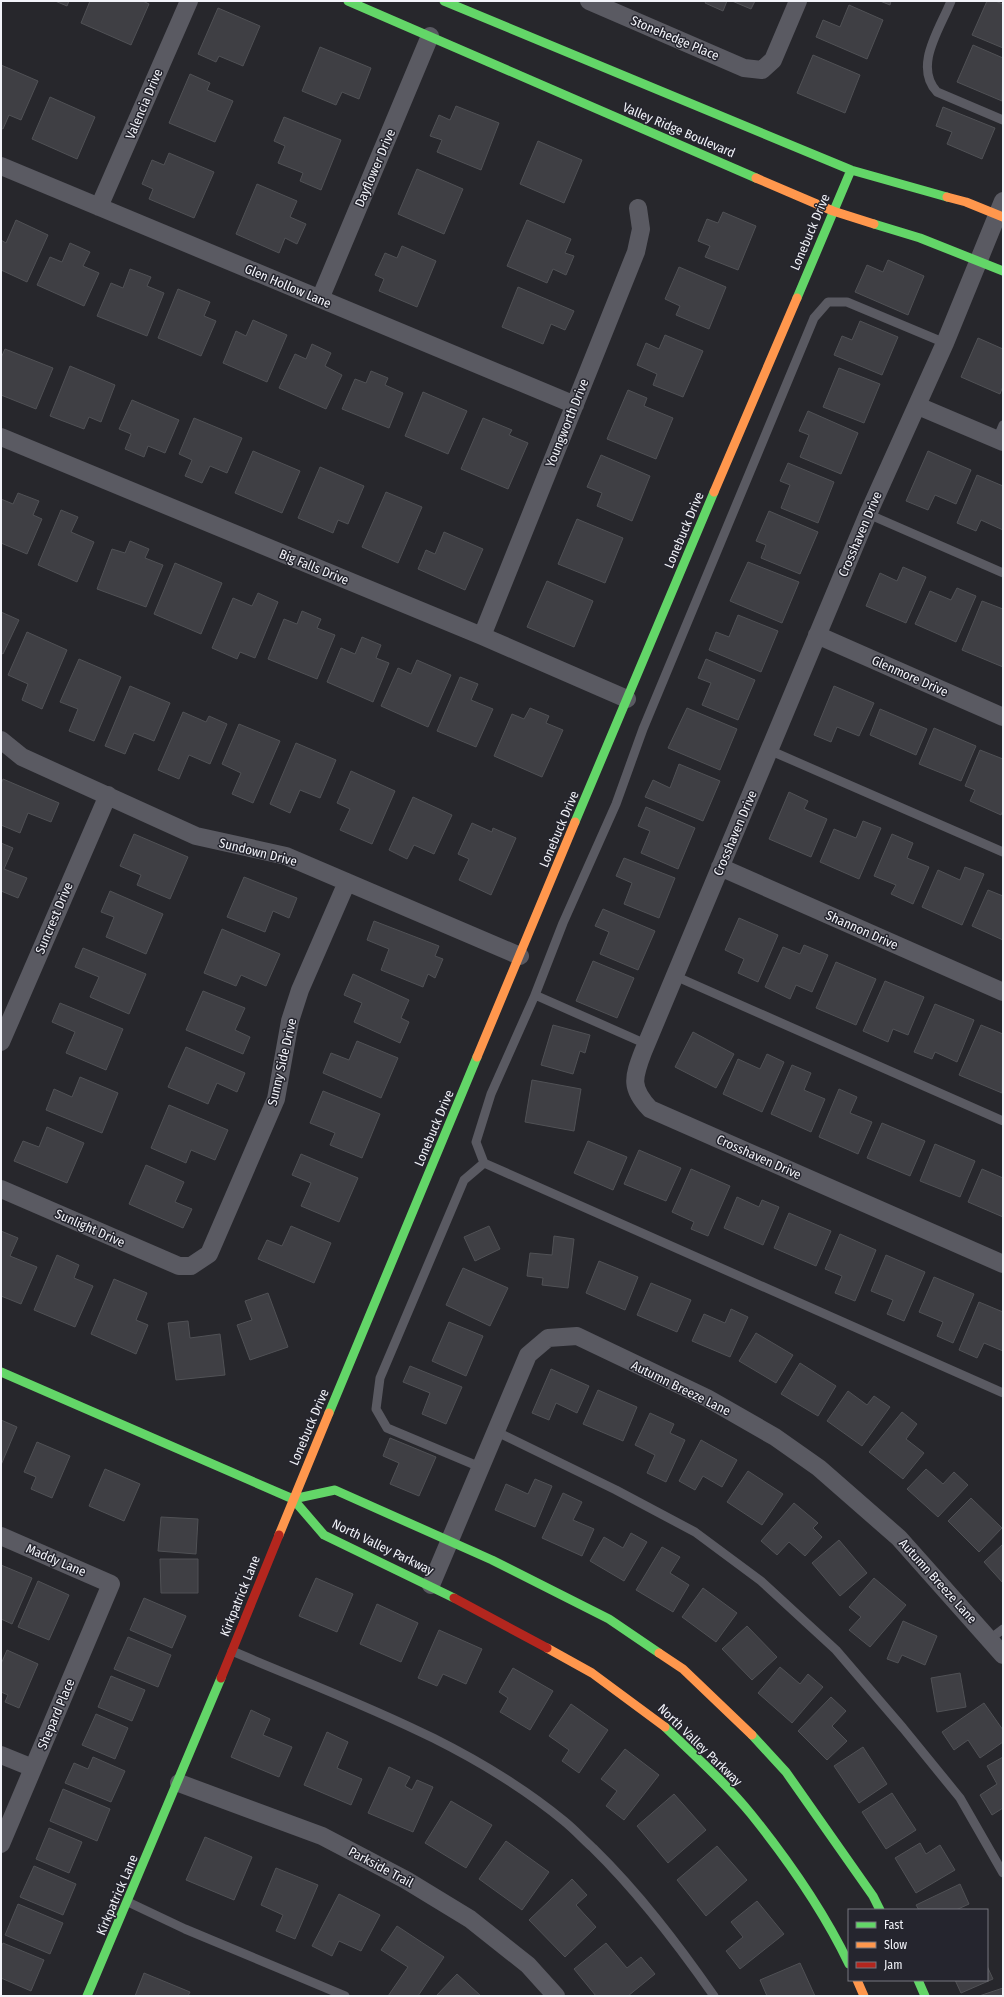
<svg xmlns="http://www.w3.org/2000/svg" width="1004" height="1997" viewBox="0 0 1004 1997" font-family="'Fira Sans Condensed',sans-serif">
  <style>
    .building { fill: #3f3f44; stroke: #505155 }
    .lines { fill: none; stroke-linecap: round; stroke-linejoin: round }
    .lane { stroke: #5a5a62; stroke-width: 9 }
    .street { stroke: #5a5a62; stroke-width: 18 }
    .fast { stroke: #63d668; stroke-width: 9 }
    .slow { stroke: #ff974d; stroke-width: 9 }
    .jam { stroke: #b3261e; stroke-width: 9 }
    .labels { text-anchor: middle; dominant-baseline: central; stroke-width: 3; stroke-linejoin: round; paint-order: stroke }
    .street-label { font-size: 13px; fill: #f2f3f9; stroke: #25252e }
  </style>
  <rect width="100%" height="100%" fill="#27272c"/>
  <!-- building -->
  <path class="building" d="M55,1H69L67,6Z
    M90,1H143L149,4L131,45L81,23Z
    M706,1H727L723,11L705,3Z
    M732,1H755L751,9Z
    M880,1H891L890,5Z
    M987,1H995L1003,4V48L972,35Z
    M849,5L883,20L867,59L816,37L823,20L840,27Z
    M218,8L260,26L243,66L219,56L216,62L198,54Z
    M973,45L1003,58L1002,101L957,82Z
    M320,47L371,68L359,99L342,92L336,105L302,91Z
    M813,55L860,75L845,113L797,93Z
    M1,65L38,81L21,120L9,115L3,129L1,128Z
    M190,74L210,83L207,90L233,101L215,142L169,123Z
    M50,97L95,117L77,159L32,139Z
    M456,106L499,123L481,170L437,152L442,140L430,136L439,115L450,120Z
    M943,107L995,128L982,159L947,144L952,132L936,126Z
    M284,117L341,140L321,190L300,181L303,173L278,163L285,146L274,141Z
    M538,141L582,160L564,203L520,184Z
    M169,153L214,172L194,218L149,199L153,189L142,184L152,160L164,165Z
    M417,169L463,189L444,234L398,214Z
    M257,184L297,201L290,217L306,224L297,244L285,238L279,253L236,234Z
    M723,212L756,226L738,270L705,257L710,246L698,241L707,219L718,223Z
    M16,220L48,235L27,282L1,270V240L6,243Z
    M527,220L571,239L565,253L574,256L566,275L553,269L547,283L507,266Z
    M70,243L90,252L83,266L99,273L84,306L37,285L50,257L62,262Z
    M402,246L436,261L417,307L379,291L384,279L375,275L385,253L397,258Z
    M888,260L924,276L908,315L855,292L867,265L883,272Z
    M679,267L726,287L709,329L676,315L680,306L665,299Z
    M130,269L151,277L147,286L164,293L147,336L97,316L111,283L123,288Z
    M518,287L574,311L565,330L551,324L543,344L502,327Z
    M178,289L210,302L204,316L216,321L201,356L158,338Z
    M253,320L287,335L267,382L223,363L236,331L246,336Z
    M860,321L898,337L882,375L834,355L842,336L852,340Z
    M665,335L703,351L683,397L653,385L657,374L637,365L646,343L659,349Z
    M978,338L1003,349V386L1000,394L961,377Z
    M312,344L331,353L325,366L342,375L326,409L279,388L295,354L306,359Z
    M5,349L53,368L36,409L1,395V358Z
    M70,366L115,385L101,422L89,417L84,429L50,416Z
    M839,368L880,384L864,423L823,407Z
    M371,371L388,378L385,385L403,393L389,428L342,409L355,379L366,383Z
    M628,390L647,398L644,406L673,418L656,459L607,439Z
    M423,392L467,411L448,454L405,436Z
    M132,400L179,420L165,453L148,446L144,457L125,449L131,434L119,429Z
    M808,411L858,433L841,474L800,457L809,435L799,431Z
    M194,418L242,438L227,473L210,466L202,483L185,476L192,460L179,454Z
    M483,418L512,430L509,435L528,443L508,489L461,469Z
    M253,451L300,471L282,513L235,493Z
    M928,451L971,470L956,504L935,495L928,510L906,501Z
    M601,455L650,476L632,521L597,506L602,493L587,487Z
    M788,463L834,482L818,523L781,508L790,485L780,481Z
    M320,467L364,486L348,524L338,520L333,533L298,518Z
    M977,475L1003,486V530L981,520L976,531L957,523Z
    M386,492L422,507L398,563L362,547Z
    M18,493L39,501L33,515L42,519L27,554L1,543V499L13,504Z
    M61,510L78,517L71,532L94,542L77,582L38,565Z
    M769,511L818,532L800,574L761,558L766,545L756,541Z
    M577,519L623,538L605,583L558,564Z
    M444,532L483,549L465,590L418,569L426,550L435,554Z
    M130,541L149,549L145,558L163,565L146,607L97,589L112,549L125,553Z
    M748,562L799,582L782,623L730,601Z
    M175,563L222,583L201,634L154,614Z
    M903,567L926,577L906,623L866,606L880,573L897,581Z
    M547,581L593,601L574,647L527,627Z
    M957,588L976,596L956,642L915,624L930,591L951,600Z
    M258,593L278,602L255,658L240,652L237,659L212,648L233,598L252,606Z
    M982,601L1003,609V667L962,650Z
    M302,611L321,619L317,628L335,635L317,679L268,659L284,619L297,624Z
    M1,612L19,620L3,654L1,653Z
    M738,615L778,631L761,672L709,650L716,632L729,637Z
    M27,632L67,650L42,709L22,700L28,684L8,675Z
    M362,637L381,645L376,658L389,663L373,702L327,682L341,648L355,654Z
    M79,659L121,677L94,741L69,731L78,709L60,702Z
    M706,659L755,680L738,720L702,705L711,683L698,678Z
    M417,660L451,675L428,727L381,706L398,668L411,674Z
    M460,677L478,684L471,700L493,709L476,747L437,731Z
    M130,686L170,703L154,741L134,733L125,754L105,746Z
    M834,686L874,703L859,736L837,727L831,742L814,735Z
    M530,708L549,716L546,723L563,730L542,777L494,756L512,714L524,719Z
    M687,708L737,729L720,770L668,748Z
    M880,709L927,729L916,755L870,735Z
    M183,712L206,722L209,716L227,724L210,764L189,755L179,779L158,770Z
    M239,724L280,741L253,803L232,794L241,773L222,764Z
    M934,728L976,746L961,781L919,764Z
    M296,743L336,760L320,798L300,790L290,813L270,804Z
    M980,750L1003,759V810L1001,815L970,801L975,790L965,786Z
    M679,764L720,781L703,821L645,797L653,780L670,788Z
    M351,771L395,791L372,844L340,830L350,809L337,803Z
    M3,779L59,803L51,822L28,813L20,833L1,825V784Z
    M789,792L808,801L804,809L827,819L811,857L769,839Z
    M413,797L452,815L434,854L414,845L407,859L389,850Z
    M646,807L695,828L678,869L641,853L650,831L638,826Z
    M863,821L881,828L859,879L820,862L834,829L856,838Z
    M472,823L492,832L493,828L516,838L491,895L459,880L469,859L458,854Z
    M134,834L188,857L170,899L137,885L141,875L120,866Z
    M892,834L913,843L907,858L929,867L913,904L891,894L896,885L874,876Z
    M1,843L13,848L4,869L27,878L18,898L1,891Z
    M624,858L675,878L659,918L624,904L632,883L616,876Z
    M965,867L984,874L962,925L922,907L938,870L960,880Z
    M244,877L297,898L289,918L273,911L265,932L227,917Z
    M988,890L1003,896V940L972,926Z
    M110,891L163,914L146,954L106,937L114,917L101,912Z
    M603,909L655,931L638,970L600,954L609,932L595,926Z
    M739,918L778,935L758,982L738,973L744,959L725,950Z
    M374,921L439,946L435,956L443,959L435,978L428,974L423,987L381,970L389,949L367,940Z
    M222,929L280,954L266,986L241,975L236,986L204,973Z
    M804,945L828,955L812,992L796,985L790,999L765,987L783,947L800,954Z
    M83,948L146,974L129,1014L90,997L99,977L75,967Z
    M593,961L634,978L617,1018L576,1001Z
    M836,962L876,979L856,1025L816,1008Z
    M353,974L409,1000L401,1018L409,1022L400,1043L354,1022L362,1003L344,995Z
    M885,981L924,997L908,1035L893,1029L888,1042L863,1031Z
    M203,991L245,1008L235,1030L250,1037L243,1054L186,1030Z
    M60,1003L123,1029L106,1070L66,1053L75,1032L52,1022Z
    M935,1004L974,1020L957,1062L935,1052L932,1059L914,1052Z
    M553,1025L590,1035L585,1053L580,1051L573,1074L541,1065Z
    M981,1025L1003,1034L1002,1093L959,1075Z
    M693,1032L734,1054L716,1088L675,1067Z
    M357,1041L398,1058L381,1098L323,1073L331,1053L349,1060Z
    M186,1047L245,1073L237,1092L217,1083L208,1104L168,1087Z
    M767,1054L784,1062L762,1112L723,1094L738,1059L760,1069Z
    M792,1065L811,1073L804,1090L825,1099L811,1132L771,1114Z
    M80,1077L118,1093L102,1133L46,1110L54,1089L72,1097Z
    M532,1080L581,1089L574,1131L525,1122Z
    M839,1089L857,1097L850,1113L872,1122L858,1154L819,1137Z
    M323,1091L380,1114L362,1158L330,1145L335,1133L310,1123Z
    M169,1105L228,1130L215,1160L191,1150L186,1163L151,1148Z
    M882,1123L925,1141L910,1176L867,1158Z
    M47,1127L84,1143L67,1183L14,1161L23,1141L39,1147Z
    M588,1141L627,1157L613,1190L574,1173Z
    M935,1144L975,1161L960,1197L920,1181Z
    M639,1150L681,1168L666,1201L624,1184Z
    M301,1154L358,1178L339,1222L301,1206L311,1183L292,1175Z
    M146,1165L184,1182L175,1202L192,1209L183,1228L129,1204Z
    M691,1169L730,1186L708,1236L691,1229L694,1222L672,1212Z
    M982,1169L1003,1178V1217L968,1202Z
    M737,1197L759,1207L762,1200L779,1207L763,1245L724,1228Z
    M789,1213L831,1231L816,1266L774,1248Z
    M291,1226L331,1243L314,1283L258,1259L267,1240L282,1246Z
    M489,1226L500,1249L475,1261L464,1237Z
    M1,1231L18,1238L10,1256L37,1267L21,1304L1,1296Z
    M840,1234L876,1250L855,1301L835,1293L842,1276L825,1269Z
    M554,1236L574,1239L568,1288L542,1285L543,1278L527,1276L530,1253L552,1255Z
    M57,1255L79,1265L74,1278L93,1286L75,1327L34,1310Z
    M886,1255L925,1272L904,1321L887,1314L893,1300L871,1291Z
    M599,1261L638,1277L625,1310L586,1293Z
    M463,1268L508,1288L490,1326L446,1305Z
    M934,1277L974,1294L953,1343L937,1336L943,1322L919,1312Z
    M114,1279L147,1293L136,1320L148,1325L136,1354L91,1334Z
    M651,1283L691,1300L677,1332L637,1315Z
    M268,1293L288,1347L250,1360L237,1325L252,1320L245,1301Z
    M979,1302L1003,1312V1351L984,1343L977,1358L959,1350Z
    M731,1309L748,1317L730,1357L692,1341L704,1314L725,1323Z
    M188,1321L190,1338L220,1334L225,1375L176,1380L168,1323Z
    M449,1322L483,1336L466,1376L432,1361Z
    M756,1333L793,1355L776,1383L739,1361Z
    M800,1363L836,1386L818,1416L781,1394Z
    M410,1366L462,1387L446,1424L422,1414L430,1393L403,1382Z
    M551,1369L589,1386L577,1413L556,1403L549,1420L532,1413Z
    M598,1390L637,1407L623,1441L583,1424Z
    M848,1391L867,1405L874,1396L890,1407L862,1446L827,1421Z
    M902,1412L917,1424L906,1439L924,1453L903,1479L869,1452Z
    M650,1413L674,1424L670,1433L685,1440L666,1482L647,1473L655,1455L635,1445Z
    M1,1420L17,1427L1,1465Z
    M390,1438L436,1457L419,1496L390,1484L399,1463L383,1456Z
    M701,1440L737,1460L722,1487L703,1476L695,1490L679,1481Z
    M37,1442L70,1456L52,1498L31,1489L36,1477L24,1472Z
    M105,1469L140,1484L124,1521L89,1506Z
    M926,1469L943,1484L954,1472L968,1485L938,1517L907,1489Z
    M748,1471L783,1494L762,1525L727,1502Z
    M535,1479L552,1486L535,1527L495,1510L506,1484L528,1494Z
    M563,1493L582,1502L573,1520L594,1529L582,1556L542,1538Z
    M971,1498L1002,1528L979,1552L948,1521Z
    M794,1503L818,1523L813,1528L822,1537L805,1556L789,1542L777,1555L761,1541Z
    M161,1517L198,1519L196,1554L158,1551Z
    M631,1533L647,1542L624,1581L590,1561L604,1537L623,1548Z
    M839,1540L867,1573L840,1596L812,1563Z
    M1003,1544V1583L984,1562Z
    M662,1547L680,1557L670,1573L689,1585L673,1612L636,1590Z
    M160,1559H198V1593H161Z
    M1,1565L32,1578L12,1624L1,1619Z
    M316,1578L353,1594L337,1632L299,1616Z
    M874,1578L906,1605L870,1647L849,1630L861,1617L849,1607Z
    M38,1581L69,1595L49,1640L18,1627Z
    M703,1588L737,1613L716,1642L682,1617Z
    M144,1598L186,1616L172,1648L130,1630Z
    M377,1604L418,1623L401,1662L360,1644Z
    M903,1621L937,1636L925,1665L902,1655L898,1663L887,1659Z
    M747,1626L777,1657L752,1680L722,1649Z
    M439,1630L482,1649L466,1684L443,1674L437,1686L418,1678Z
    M128,1637L171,1655L158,1687L114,1669Z
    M7,1650L38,1664L19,1708L5,1702L8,1695L1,1692V1664Z
    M780,1667L800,1684L808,1674L823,1687L792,1723L758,1693Z
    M513,1668L553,1691L530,1730L500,1712L508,1698L499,1692Z
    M960,1673L966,1707L937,1712L931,1678Z
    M111,1676L145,1690L132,1721L98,1707Z
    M831,1697L846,1711L832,1726L847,1741L827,1760L798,1731Z
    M984,1703L1003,1730V1742L980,1758L968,1740L954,1750L942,1732Z
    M571,1704L608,1730L579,1773L562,1761L569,1750L549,1736Z
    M251,1710L270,1719L263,1735L292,1747L279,1777L231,1757Z
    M96,1714L128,1728L115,1759L82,1745Z
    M327,1732L348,1742L337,1768L362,1779L351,1805L304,1785Z
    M863,1747L887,1784L859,1803L834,1766Z
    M625,1749L659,1775L624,1820L606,1806L617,1791L601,1779Z
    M93,1757L125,1771L111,1802L65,1783L74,1763L88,1769Z
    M1003,1757V1808L992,1815L980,1795L997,1784L987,1766Z
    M389,1767L410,1777L405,1786L412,1790L417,1780L433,1787L413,1832L368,1813Z
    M63,1789L110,1809L97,1841L50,1821Z
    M892,1793L916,1830L886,1849L862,1812Z
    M674,1794L706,1830L668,1863L637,1826Z
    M451,1801L492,1825L466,1868L425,1843Z
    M49,1828L82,1842L69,1873L36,1859Z
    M205,1837L252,1857L234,1900L186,1880Z
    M506,1841L549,1872L522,1910L479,1879Z
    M920,1843L926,1854L940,1845L955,1870L916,1893L895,1858Z
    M717,1846L747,1880L706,1916L677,1880Z
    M34,1866L76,1884L63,1915L20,1897Z
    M276,1868L318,1885L295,1939L276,1931L283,1915L261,1905Z
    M572,1879L587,1895L576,1905L596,1927L565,1957L529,1920Z
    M960,1884L969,1904L956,1910H919L916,1905Z
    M339,1894L380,1915L361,1951L339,1941L332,1956L312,1946Z
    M757,1901L784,1934L740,1969L726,1951L743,1937L731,1922Z
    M18,1904L63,1923L50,1954L5,1935Z
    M397,1926L444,1957L418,1996H388L408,1967L381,1950Z
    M3,1943L44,1960L31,1991L1,1978V1947Z
    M606,1943L627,1968L641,1957L655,1974L628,1996H596L574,1969Z
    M800,1963L815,1996H767L760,1980Z
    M987,1966L993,1979L961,1993L955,1980H987Z
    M144,1973L190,1992L188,1996H135Z
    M457,1974L481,1996H436Z
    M1003,1988V1996H979Z"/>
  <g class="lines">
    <!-- lane -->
    <path class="lane" d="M951,1C940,29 913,66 937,92L1003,120
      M997,439L1003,425
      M868,514L1003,573
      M769,750L1003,852
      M675,976L1003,1121
      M535,995L563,923L616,804L643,729L814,318L828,302H847L945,343
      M646,1044L535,995L491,1094L476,1142L484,1163L1003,1393
      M495,1431L616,1490L695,1532L761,1581L836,1650L903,1728L960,1798L1003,1873
      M480,1467L387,1428L376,1409L380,1378L464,1180L484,1163
      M990,1639L1003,1629
      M232,1651C347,1700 467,1741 564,1821C574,1829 583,1839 593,1848C639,1893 677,1943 714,1996
      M128,1902L185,1929L345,1996"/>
    <!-- street -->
    <path class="street" d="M589,1L744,68L762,70L773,60L798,1
      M1,166L575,405
      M1003,201L945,343L868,514L643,1052C633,1078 630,1088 650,1109L1003,1264
      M99,207L189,1
      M320,299L430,36
      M918,406L1003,442
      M1,437L482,636L627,699
      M817,635L1003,717
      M482,636L636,252L641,229L638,208
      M1,740L22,757L196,836L286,856L520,956
      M720,867L1003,992
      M1,1042L108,795
      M1,1189L179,1266H191L209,1254L276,1099L290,1021L300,990L347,882
      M1,1536L111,1584L1,1844
      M431,1585L528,1355L548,1338L577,1336L707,1398L775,1437L819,1468L899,1538L1003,1655
      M1,1755L33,1768
      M179,1783L322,1836L406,1880L470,1919L528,1965L556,1996"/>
    <!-- fast -->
    <path class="fast" d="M348,1L756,178
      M444,1L851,170L947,197
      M874,224L920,238L1003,271
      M797,298L851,170
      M575,822L714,492
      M1,1372L293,1499L324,1535L454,1598
      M329,1413L477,1057
      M293,1499L335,1490L492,1560L609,1619L659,1653
      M665,1727C694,1755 725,1782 751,1814C788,1860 823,1910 849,1964
      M752,1735L786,1772L873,1896L880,1910
      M918,1980L925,1996
      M87,1996L221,1678"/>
    <!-- slow -->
    <path class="slow" d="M756,178L833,211L874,224
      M947,197L966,202L1003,217
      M714,492L797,298
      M477,1057L575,822
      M279,1535L329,1413
      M547,1648L592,1673L665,1727
      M659,1653L683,1669L752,1735
      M857,1980L864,1996"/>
    <!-- jam -->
    <path class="jam" d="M454,1598L547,1648
      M221,1678L279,1535"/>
  </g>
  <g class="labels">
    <!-- street labels -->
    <g class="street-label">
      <text transform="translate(675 38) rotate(23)">Stonehedge Place</text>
      <text transform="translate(144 104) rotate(-67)">Valencia Drive</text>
      <text transform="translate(679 130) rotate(23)">Valley Ridge Boulevard</text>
      <text transform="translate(375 168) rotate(-67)">Dayflower Drive</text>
      <text transform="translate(810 232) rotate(-67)">Lonebuck Drive</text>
      <text transform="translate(288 286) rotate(23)">Glen Hollow Lane</text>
      <text transform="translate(567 423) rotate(-68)">Youngworth Drive</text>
      <text transform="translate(684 530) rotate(-67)">Lonebuck Drive</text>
      <text transform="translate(860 534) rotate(-67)">Crosshaven Drive</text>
      <text transform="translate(314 567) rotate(22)">Big Falls Drive</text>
      <text transform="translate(910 676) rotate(24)">Glenmore Drive</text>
      <text transform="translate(559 829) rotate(-67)">Lonebuck Drive</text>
      <text transform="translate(735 833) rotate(-67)">Crosshaven Drive</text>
      <text transform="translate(258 852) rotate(14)">Sundown Drive</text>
      <text transform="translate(54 918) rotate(-67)">Suncrest Drive</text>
      <text transform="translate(862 930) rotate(24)">Shannon Drive</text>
      <text transform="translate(282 1062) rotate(-77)">Sunny Side Drive</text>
      <text transform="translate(434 1128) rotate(-67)">Lonebuck Drive</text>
      <text transform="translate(759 1157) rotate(24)">Crosshaven Drive</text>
      <text transform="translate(90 1228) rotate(24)">Sunlight Drive</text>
      <text transform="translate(681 1388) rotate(26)">Autumn Breeze Lane</text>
      <text transform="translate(309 1427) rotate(-67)">Lonebuck Drive</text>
      <text transform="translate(383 1547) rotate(26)">North Valley Parkway</text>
      <text transform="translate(56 1560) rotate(23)">Maddy Lane</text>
      <text transform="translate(938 1581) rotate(48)">Autumn Breeze Lane</text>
      <text transform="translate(240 1596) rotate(-68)">Kirkpatrick Lane</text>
      <text transform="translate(56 1714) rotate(-67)">Shepard Place</text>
      <text transform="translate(700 1745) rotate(44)">North Valley Parkway</text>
      <text transform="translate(381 1867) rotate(28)">Parkside Trail</text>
      <text transform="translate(117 1895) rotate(-67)">Kirkpatrick Lane</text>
    </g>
  </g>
  <!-- border -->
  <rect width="1004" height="1997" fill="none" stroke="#f2f3f9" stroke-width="4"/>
  <!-- legend -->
  <rect x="848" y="1909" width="140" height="72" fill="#25252e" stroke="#77777f"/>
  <rect x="856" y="1922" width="20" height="6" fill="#63d668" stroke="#77777f"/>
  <text x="884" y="1929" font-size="12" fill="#f2f3f9">Fast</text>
  <rect x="856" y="1942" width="20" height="6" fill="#ff974d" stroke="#77777f"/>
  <text x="884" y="1949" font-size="12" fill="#f2f3f9">Slow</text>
  <rect x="856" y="1962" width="20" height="6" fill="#b3261e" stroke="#77777f"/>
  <text x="884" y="1969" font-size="12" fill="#f2f3f9">Jam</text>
</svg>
